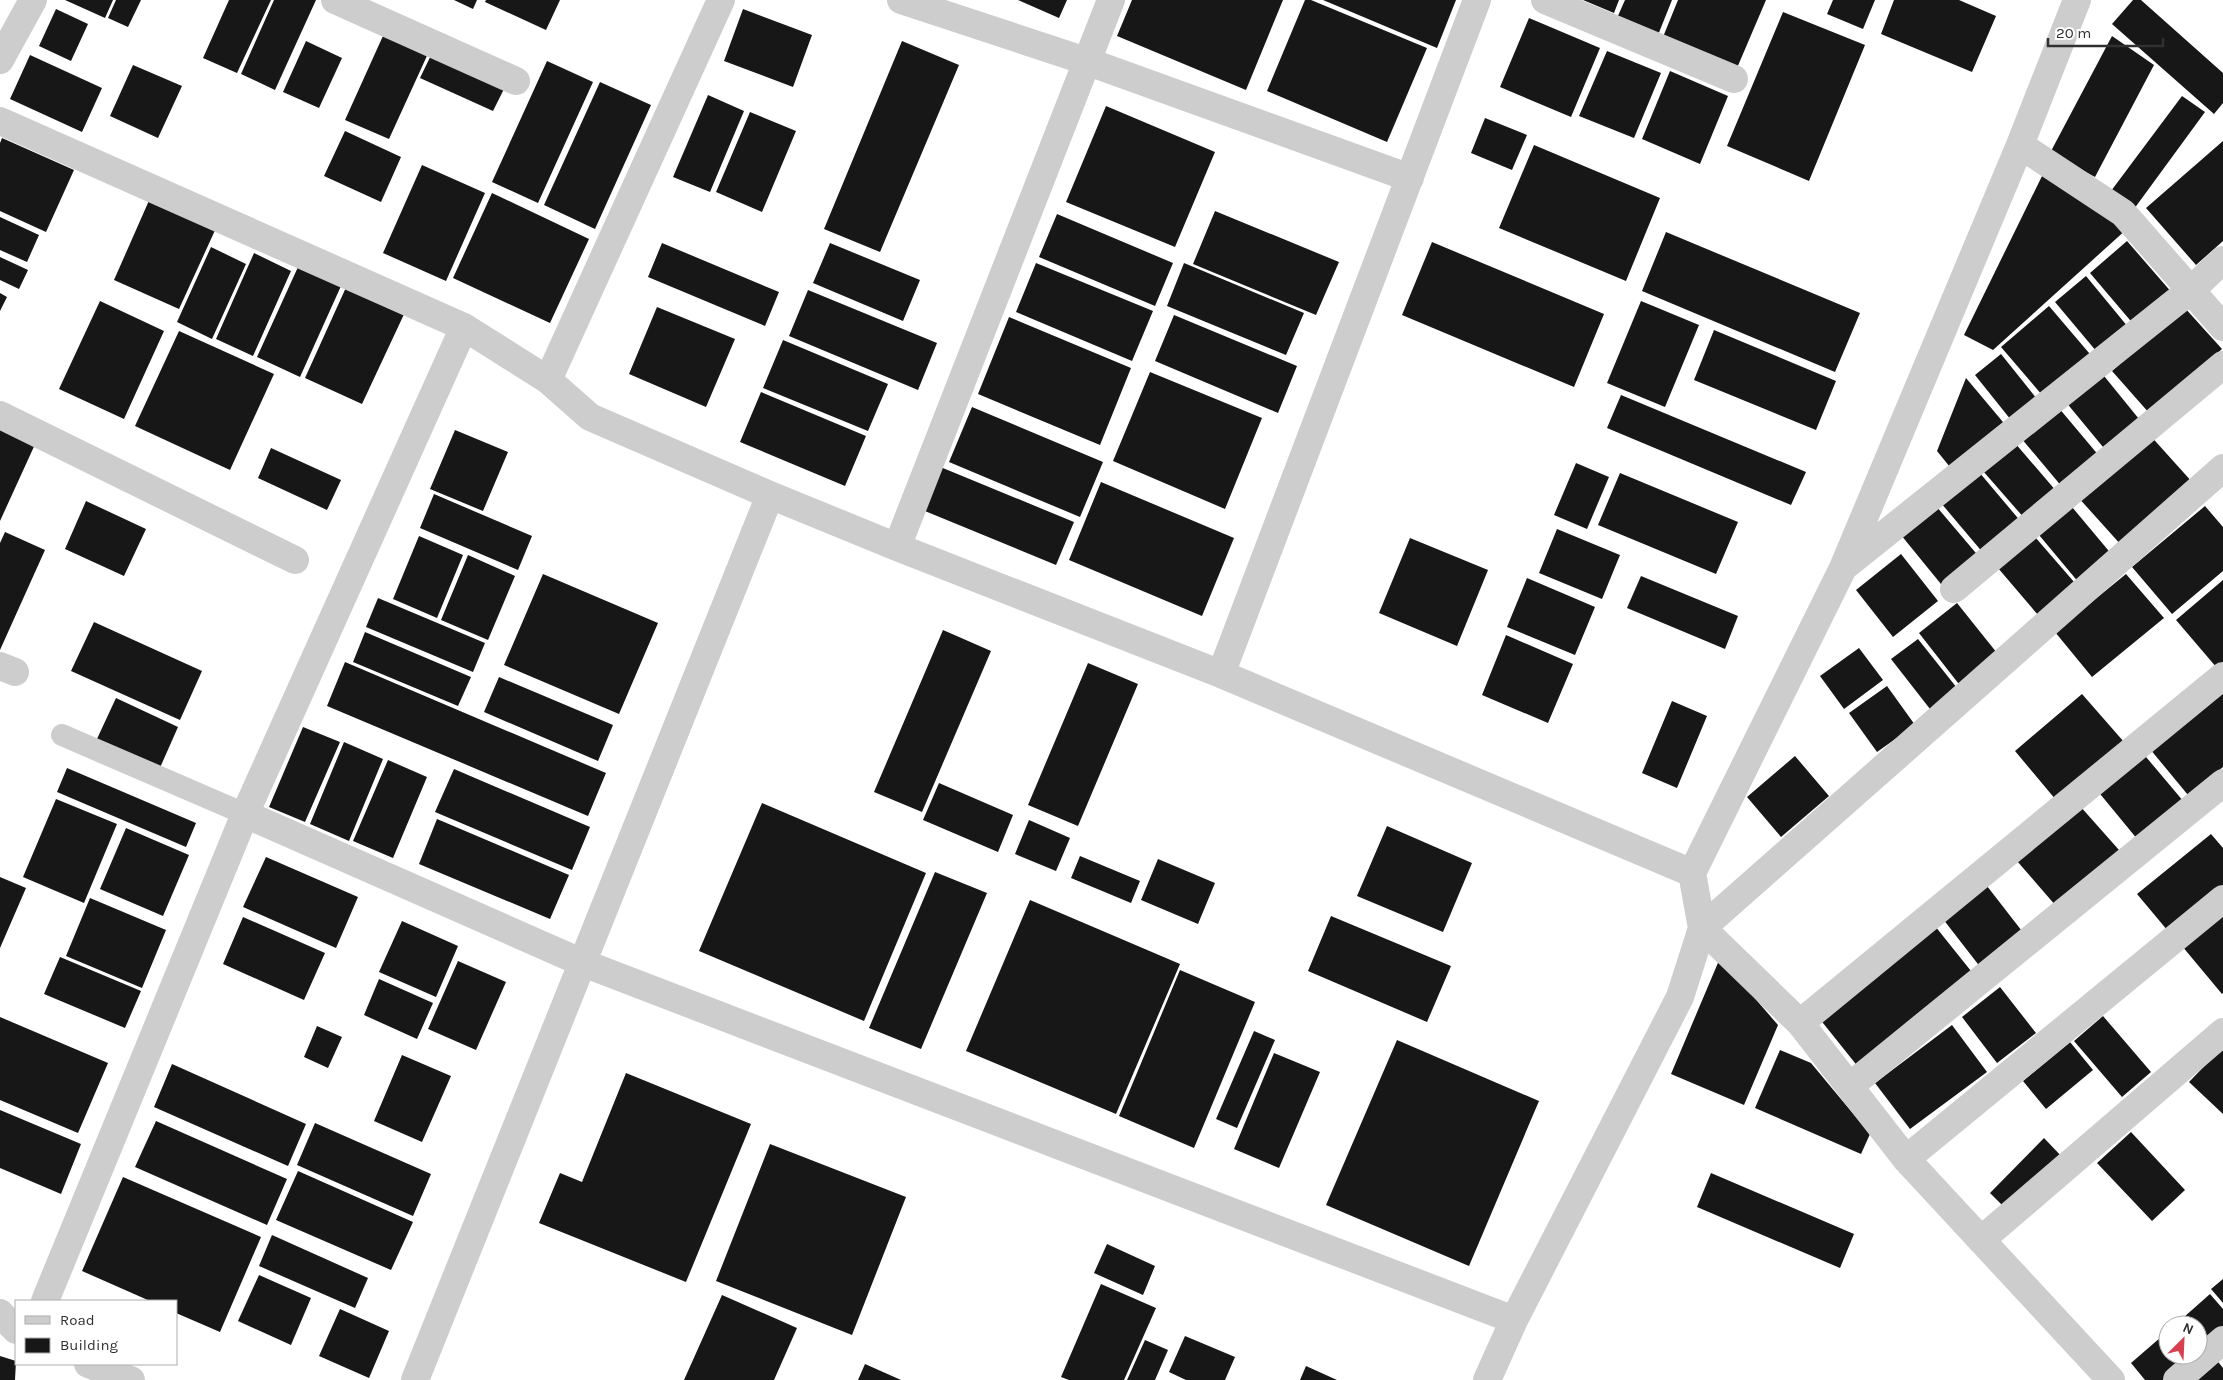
<svg xmlns="http://www.w3.org/2000/svg" width="2223" height="1380" viewBox="0 0 2223 1380" font-family="Karla,sans-serif">
  <style>
    .building { fill: #171717 }
    .lines { fill: none; stroke-linecap: round; stroke-linejoin: round }
    .service { stroke: #cdcdcd; stroke-width: 22 }
    .minor { stroke: #cdcdcd; stroke-width: 28 }
  </style>
  <rect width="100%" height="100%" fill="#fff"/>
  <!-- building -->
  <path class="building" d="M65,0H113L105,18Z
    M116,0H141L128,27L108,18Z
    M229,0H271L237,73L203,58Z
    M274,0H316L275,90L241,74Z
    M454,0H477L473,9Z
    M486,0H560L546,30L485,2Z
    M1018,0H1067L1059,18Z
    M1132,0H1283L1246,90L1117,36Z
    M1305,0H1311L1427,48L1387,142L1267,91Z
    M1323,0H1456L1437,48Z
    M1583,0H1619L1614,13Z
    M1625,0H1672L1658,35L1617,18Z
    M1678,0H1766L1737,68L1663,37Z
    M1833,0H1875L1863,29L1827,14Z
    M1894,0H1959L1996,16L1972,72L1881,34Z
    M2133,0H2141L2223,73V103L2214,114L2112,24Z
    M56,9L88,24L71,61L39,46Z
    M743,9L812,35L793,87L724,61Z
    M1783,12L1865,45L1809,181L1727,146Z
    M1529,18L1600,48L1571,117L1500,87Z
    M387,27L431,47L389,139L345,120Z
    M2112,36L2154,65L2095,177L2050,153Z
    M306,41L342,58L319,108L283,92Z
    M902,41L959,65L880,252L824,229Z
    M435,47L508,81L493,111L420,78Z
    M1607,51L1661,73L1634,138L1579,116Z
    M30,55L102,88L82,132L10,99Z
    M547,61L593,82L538,203L492,182Z
    M133,65L182,86L158,138L110,116Z
    M1670,71L1728,96L1700,164L1642,139Z
    M600,82L651,105L595,229L544,205Z
    M708,95L744,111L710,192L673,177Z
    M2182,96L2205,112L2134,209L2111,191Z
    M1106,106L1215,152L1175,247L1066,202Z
    M750,112L796,131L762,212L716,192Z
    M1485,118L1527,135L1512,170L1471,153Z
    M345,131L401,157L381,202L324,176Z
    M2,138L74,170L46,232L0,211V143Z
    M2223,141V241L2196,265L2146,208Z
    M1534,145L1660,198L1626,281L1499,228Z
    M422,165L485,193L446,281L383,253Z
    M2043,174L2128,228L1993,350L1964,335Z
    M492,193L589,239L550,323L453,278Z
    M151,196L217,226L179,309L114,280Z
    M1215,211L1339,262L1316,315L1193,264Z
    M1057,214L1173,263L1155,306L1039,257Z
    M0,217L39,235L27,262L0,250Z
    M1666,232L1860,313L1835,372L1642,291Z
    M2127,241L2173,294L2135,326L2090,273Z
    M1432,242L1604,314L1574,387L1402,315Z
    M662,243L779,292L765,326L648,277Z
    M830,243L920,280L903,321L813,283Z
    M211,247L246,264L212,339L177,322Z
    M254,253L291,271L253,356L216,339Z
    M0,257L28,270L19,289L0,280Z
    M1036,263L1153,311L1132,361L1016,312Z
    M1184,263L1304,313L1286,355L1167,306Z
    M298,267L341,286L300,377L257,357Z
    M2086,276L2133,333L2102,358L2055,302Z
    M348,283L406,310L362,404L305,378Z
    M808,290L937,343L918,390L789,336Z
    M0,293L7,297L0,311Z
    M100,301L164,331L124,419L59,389Z
    M1641,301L1699,325L1665,407L1607,383Z
    M2049,306L2095,360L2048,402L2001,347Z
    M657,307L735,339L706,407L629,374Z
    M2184,307L2222,349L2150,414L2112,371Z
    M1174,315L1297,366L1278,413L1155,361Z
    M1009,317L1131,368L1100,445L978,394Z
    M1714,330L1836,381L1816,430L1694,380Z
    M179,331L274,374L230,470L135,426Z
    M783,340L888,384L868,431L763,388Z
    M2001,354L2041,404L2015,425L1975,375Z
    M2100,371L2139,419L2103,447L2065,401Z
    M1150,372L1262,418L1225,509L1113,461Z
    M1966,378L2008,428L1954,472L1937,451Z
    M761,392L866,436L845,486L740,442Z
    M1621,395L1806,472L1791,505L1607,428Z
    M972,407L1103,462L1080,517L949,462Z
    M2058,407L2100,457L2063,488L2021,438Z
    M0,423L37,440L0,521Z
    M455,430L508,452L483,511L430,489Z
    M2148,433L2193,483L2122,546L2077,496Z
    M2015,443L2057,492L2025,519L1983,471Z
    M271,448L341,480L327,510L258,478Z
    M1576,463L1609,477L1587,529L1554,515Z
    M938,466L1074,522L1056,565L920,509Z
    M1979,472L2022,523L1984,554L1941,503Z
    M1620,473L1738,522L1716,574L1598,525Z
    M1101,482L1234,538L1202,616L1069,560Z
    M434,494L532,536L518,570L420,528Z
    M86,501L146,529L124,576L65,549Z
    M2067,501L2113,556L2080,584L2034,529Z
    M1936,506L1981,559L1945,589L1901,535Z
    M2205,506L2223,527V571L2172,614L2132,567Z
    M1557,529L1620,555L1602,599L1539,573Z
    M2029,530L2081,590L2044,622L1992,561Z
    M5,532L45,550L0,650V543Z
    M419,536L463,555L437,618L393,599Z
    M1410,538L1488,570L1457,646L1379,613Z
    M1901,554L1938,601L1893,637L1856,590Z
    M468,555L515,576L488,640L441,620Z
    M543,574L658,623L619,714L504,665Z
    M2126,574L2164,618L2092,677L2055,632Z
    M1641,576L1738,616L1725,649L1627,608Z
    M1527,578L1595,607L1575,655L1507,627Z
    M2223,580V663L2217,668L2176,620Z
    M378,598L485,643L473,672L366,627Z
    M1957,603L2001,658L1962,688L1919,633Z
    M94,622L202,671L180,720L71,671Z
    M943,630L991,651L922,812L874,792Z
    M365,632L471,677L458,706L353,662Z
    M1506,635L1573,664L1548,723L1482,695Z
    M1918,639L1957,688L1930,709L1891,659Z
    M1859,648L1883,680L1844,709L1820,676Z
    M345,662L606,773L588,816L327,706Z
    M1088,663L1138,684L1078,826L1028,805Z
    M499,677L613,725L598,761L484,712Z
    M1887,686L1915,725L1877,752L1849,713Z
    M2223,690V767L2188,795L2150,749Z
    M2082,694L2124,742L2056,800L2015,751Z
    M116,698L178,727L159,770L96,741Z
    M1672,701L1707,716L1677,788L1642,773Z
    M303,727L340,742L305,822L269,807Z
    M344,742L383,759L349,841L310,824Z
    M2141,751L2184,802L2138,840L2096,789Z
    M1795,756L1829,796L1781,837L1747,797Z
    M388,760L427,777L393,858L353,841Z
    M67,768L196,823L186,847L57,792Z
    M454,769L590,827L572,870L435,812Z
    M939,783L1013,815L998,852L923,820Z
    M56,799L117,824L84,903L23,877Z
    M762,803L926,873L864,1021L699,951Z
    M2080,806L2119,850L2056,906L2017,861Z
    M437,819L569,875L550,919L419,864Z
    M1029,820L1070,838L1056,871L1015,854Z
    M1387,826L1472,863L1443,932L1357,896Z
    M126,828L189,855L163,916L100,889Z
    M2211,834L2223,848V886L2168,931L2137,894Z
    M1080,856L1140,881L1131,903L1071,878Z
    M266,857L358,897L336,948L243,907Z
    M1158,859L1215,883L1198,924L1141,900Z
    M935,872L987,893L921,1049L869,1028Z
    M0,877L26,888L0,948Z
    M1987,886L2025,935L1981,968L1943,919Z
    M90,898L166,930L142,988L66,956Z
    M1030,900L1180,964L1116,1114L966,1051Z
    M2223,912V993L2222,994L2182,946Z
    M1331,916L1451,966L1427,1022L1308,971Z
    M243,917L325,953L304,1000L223,964Z
    M402,921L458,946L436,997L379,972Z
    M1935,926L1975,976L1859,1068L1819,1018Z
    M60,957L141,991L125,1028L44,994Z
    M1720,958L1778,1025L1744,1105L1671,1074Z
    M458,961L506,982L476,1050L428,1029Z
    M1180,970L1255,1002L1194,1148L1119,1116Z
    M379,979L433,1003L417,1039L364,1015Z
    M2000,987L2036,1033L1997,1063L1962,1017Z
    M2103,1016L2151,1072L2122,1097L2074,1041Z
    M0,1017L108,1063L78,1133L0,1100Z
    M1952,1025L1987,1072L1910,1129L1875,1083Z
    M317,1026L342,1037L328,1068L304,1057Z
    M1254,1031L1275,1040L1237,1128L1216,1119Z
    M1397,1040L1539,1101L1469,1266L1326,1205Z
    M2070,1042L2093,1070L2046,1109L2023,1081Z
    M2223,1047V1114L2189,1082Z
    M1780,1050L1811,1063L1870,1134L1861,1154L1755,1108Z
    M1274,1053L1320,1072L1279,1168L1234,1149Z
    M402,1055L451,1076L422,1142L374,1121Z
    M172,1064L306,1124L288,1166L154,1107Z
    M626,1073L751,1124L686,1282L539,1223L560,1173L582,1182Z
    M0,1110L81,1144L61,1194L0,1168Z
    M156,1121L287,1179L267,1225L135,1167Z
    M315,1123L431,1174L413,1216L297,1165Z
    M2131,1132L2185,1190L2152,1221L2097,1163Z
    M2044,1138L2064,1159L2011,1214L1990,1193Z
    M770,1144L906,1197L852,1335L716,1281Z
    M298,1171L413,1222L391,1270L276,1220Z
    M1711,1173L1854,1234L1840,1268L1697,1207Z
    M123,1177L261,1237L220,1332L176,1313V1301H150L82,1271Z
    M272,1235L368,1278L355,1308L259,1266Z
    M1107,1244L1155,1266L1143,1295L1094,1273Z
    M259,1275L311,1298L291,1345L238,1321Z
    M2223,1279V1303L2211,1289Z
    M1101,1284L1156,1308L1124,1380H1069L1061,1377Z
    M2210,1294L2223,1309V1335L2170,1380H2145L2131,1363L2168,1331V1355H2198V1325H2175Z
    M722,1295L797,1328L774,1380H684Z
    M340,1309L389,1331L369,1378L319,1356Z
    M1185,1336L1235,1357L1225,1380H1186L1169,1372Z
    M1145,1340L1168,1350L1155,1380H1127Z
    M0,1356L16,1361L15,1380H0Z
    M2215,1358L2223,1368V1380H2189Z
    M865,1364L901,1380H858Z
    M1306,1366L1337,1380H1300Z"/>
  <g class="lines">
    <!-- service -->
    <path class="service" d="M62,735L245,814"/>
    <!-- minor -->
    <path class="minor" d="M335,0L516,81
      M901,0L1086,61L1410,178
      M1545,0L1734,79
      M0,60L33,0
      M0,121L464,327L548,380L590,417L770,495L897,547L1221,674L1692,873L1702,928L1680,997L1514,1320L1487,1380
      M2020,145L2123,213L2223,327
      M548,380L721,0
      M0,415L295,560
      M897,547L1111,0
      M1845,566L2192,289L2223,260
      M1954,589L2223,365
      M0,666L15,672
      M1221,674L1477,0
      M245,814L583,963L1514,1320
      M1692,873L1843,568L2020,145L2077,0
      M1800,1023L2223,676
      M1850,1086L2223,783
      M1906,1159L2223,899
      M1981,1240L2223,1032
      M45,1301L245,814L464,327
      M0,1313L16,1330
      M88,1364L131,1380
      M415,1380L770,495
      M2111,1380L1906,1159L1800,1023L1702,928L2223,468
      M2177,1380L2223,1340"/>
  </g>
  <!-- legend -->
  <rect x="15" y="1300" width="162" height="65" fill="#ffffff" stroke="#acacac"/>
  <rect x="25" y="1316" width="25" height="8" fill="#cdcdcd" stroke="#acacac"/>
  <text x="60" y="1325" font-size="15" fill="#303030">Road</text>
  <rect x="25" y="1338" width="25" height="15" fill="#171717" stroke="#acacac"/>
  <text x="60" y="1350" font-size="15" fill="#303030">Building</text>
  <!-- north arrow -->
  <g transform="translate(2183 1340) rotate(24)"><circle r="24" fill="#ffffff" stroke="#acacac"/>
  <path d="M0-4L9 19L0 12L-9 19Z" fill="#d84050"/>
  <text y="-8" font-size="14" font-weight="bold" text-anchor="middle" fill="#303030">N</text>
  </g>
  <!-- scale -->
  <path d="M2048 38v8h115v-8" fill="none" stroke="#303030" stroke-width="2.5"/>
  <text x="2056" y="38" font-size="15" fill="#303030" stroke="#ffffff" stroke-width="4" paint-order="stroke">20 m</text>
</svg>
